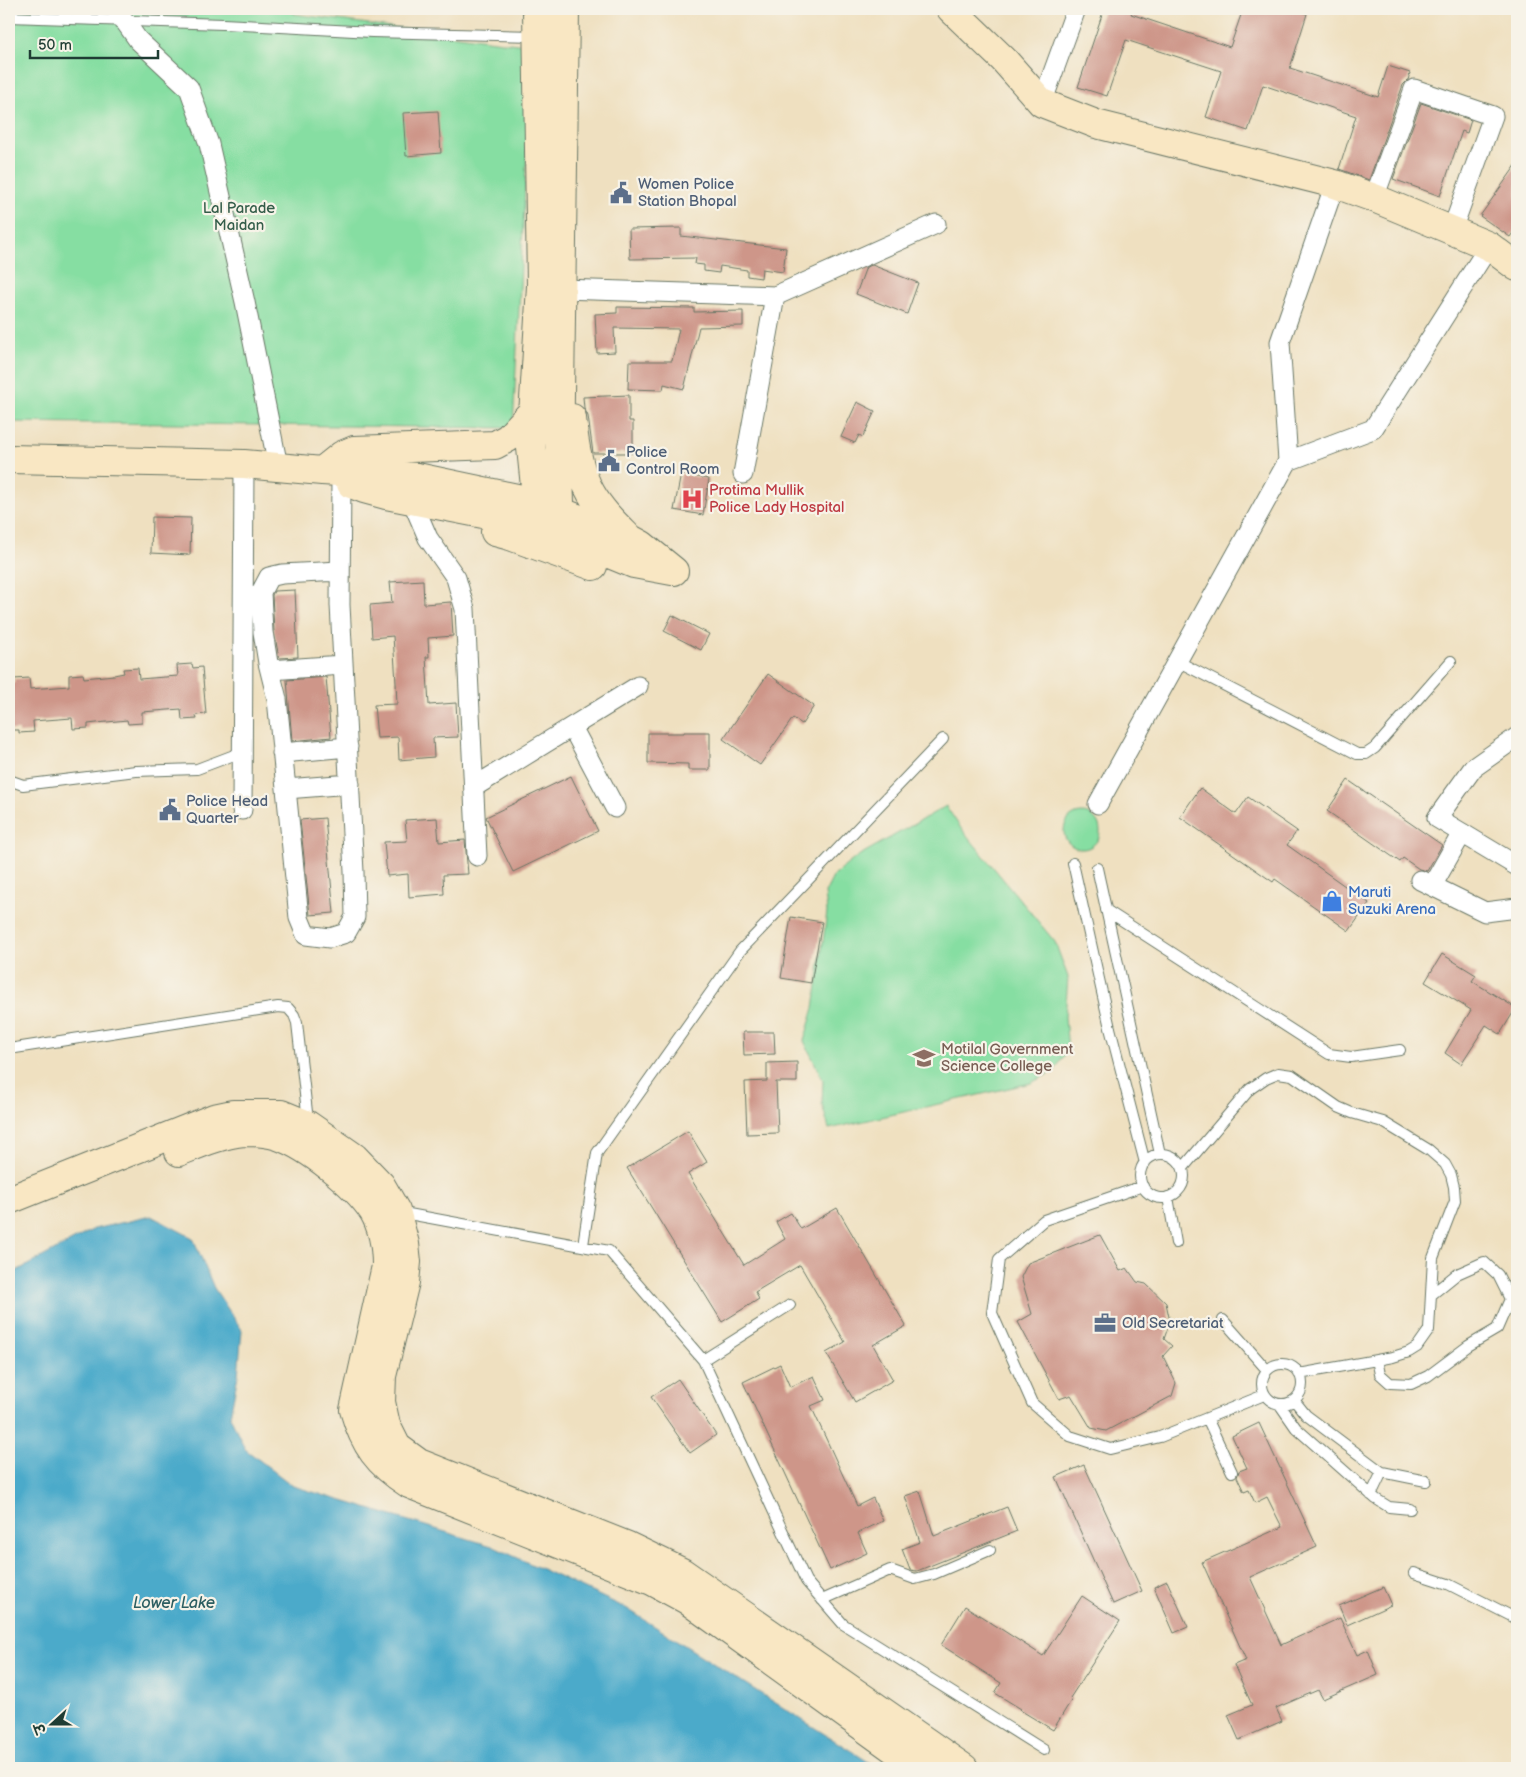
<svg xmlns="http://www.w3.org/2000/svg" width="1526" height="1777" viewBox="0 0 1526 1777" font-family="'Balsamiq Sans','Playpen Sans Deva',sans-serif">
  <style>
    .green { fill: #86dea2; stroke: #528e6b }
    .water { fill: #4baaca; stroke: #35747f }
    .building { fill: #ce9689 }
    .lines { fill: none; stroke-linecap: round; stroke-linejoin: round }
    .lane-casing { stroke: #687665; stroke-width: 12 }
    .street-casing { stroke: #687665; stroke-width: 21 }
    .secondary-casing { stroke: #687665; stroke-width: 30 }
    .lane { stroke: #fff; stroke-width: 10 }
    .street { stroke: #fff; stroke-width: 19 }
    .secondary { stroke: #f9e7c3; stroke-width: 28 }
    .labels { text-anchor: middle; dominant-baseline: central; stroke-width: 4.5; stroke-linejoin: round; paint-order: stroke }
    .service-label { font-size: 15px; fill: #4e5e75; stroke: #f7f3e8; text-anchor: start }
    .park-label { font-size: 15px; fill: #345d4a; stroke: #f7f3e8 }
    .health-label { font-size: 15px; fill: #be3a42; stroke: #f7f3e8; text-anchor: start }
    .shop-label { font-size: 15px; fill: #366cbe; stroke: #f7f3e8; text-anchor: start }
    .education-label { font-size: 15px; fill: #785e54; stroke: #f7f3e8; text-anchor: start }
    .water-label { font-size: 16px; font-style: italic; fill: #2c5e61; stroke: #f7f3e8 }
  </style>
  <rect width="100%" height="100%" fill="#f7f3e8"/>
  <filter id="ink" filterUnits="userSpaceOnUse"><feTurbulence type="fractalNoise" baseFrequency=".02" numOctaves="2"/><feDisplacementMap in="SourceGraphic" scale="10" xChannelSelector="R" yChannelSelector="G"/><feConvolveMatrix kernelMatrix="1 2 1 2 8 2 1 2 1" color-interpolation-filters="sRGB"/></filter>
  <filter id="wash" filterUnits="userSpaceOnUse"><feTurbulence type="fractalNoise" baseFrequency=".0096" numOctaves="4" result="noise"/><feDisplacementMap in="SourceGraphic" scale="20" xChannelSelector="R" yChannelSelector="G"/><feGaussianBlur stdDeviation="1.12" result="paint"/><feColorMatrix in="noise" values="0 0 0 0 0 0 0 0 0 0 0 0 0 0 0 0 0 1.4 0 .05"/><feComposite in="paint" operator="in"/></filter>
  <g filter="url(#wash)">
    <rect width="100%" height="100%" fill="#efe0c0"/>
    <!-- green -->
    <path class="green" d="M9,9H293L294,14L532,46L513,428L9,422Z
      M946,806L960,827L1055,942L1068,977L1065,1017L1068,1050L1054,1071L1031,1083L829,1129L822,1104L823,1080L804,1041L814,1008L827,912L825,893L834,875L858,856Z
      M1064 831a18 18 0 1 1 36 0a18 18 0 1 1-36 0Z"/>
    <!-- water -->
    <path class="water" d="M151,1216L193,1238L214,1288L242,1330L238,1375L230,1416L245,1449L293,1486L492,1546L626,1608L878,1768H9V1275L94,1229Z"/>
    <g id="blocks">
      <!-- building -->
      <path class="building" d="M1104,9H1133L1131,14L1230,47L1243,9H1293L1307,14L1290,68L1378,97L1388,66L1410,73L1408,80L1403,85L1369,180L1339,169L1356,116L1263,85L1248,131L1206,117L1221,71L1126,40L1107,96L1078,87Z
        M1421,103L1471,120L1467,133L1462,131L1440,196L1393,179Z
        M438,111L441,153L406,156L403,113Z
        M1517,164V227L1510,237L1480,216Z
        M681,228V236L786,248L783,272L762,269L761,278L747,276V270L720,266L719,273L704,271V265L695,264L696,258L630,259L629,229Z
        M872,265L918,283L907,314L856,294L866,267Z
        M617,307L694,308V312L743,311V326L699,327L684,389L664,384L663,390L628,389L629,361H672L679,329L614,328L615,352L597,353L595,314L617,313Z
        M629,395V421H633V453H593L588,416L584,408L583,397Z
        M857,402L875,411L863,437L859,435L855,443L841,437Z
        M681,474L709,479L703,515L674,510Z
        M152,517L191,518L190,555L151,553Z
        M423,580L424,604L451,602L453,636L428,638L429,657H426L429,705L456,703L458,737L433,738L434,757L399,760L398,737L377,738L374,705L397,704L396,683L393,636L372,638L370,605L392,603L390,582Z
        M295,590L298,657L279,658L274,631L272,595L274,591Z
        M672,615L709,634L701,650L664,631Z
        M192,664L193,668L202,667L206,714L196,715L197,719L182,720L181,709L142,712V723L128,724L127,720L97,723L88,724V728L73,729L72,718L33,721L34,732L19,733V730H9V683H15L14,679L29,678L30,689L69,686V675L83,674L84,678L114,675L124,673L123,669L138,668L139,679L178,676L177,665Z
        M768,674L814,706L802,724L793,718L760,765L723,739Z
        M326,677L331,737L292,741L287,680Z
        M684,732H710V770H688V764L648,763V733H684Z
        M571,776L598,831L513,872L486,817Z
        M1348,780L1442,845L1427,871L1419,869L1403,858L1400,862L1327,811Z
        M1200,788L1236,814L1248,797L1297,831L1287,845L1369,903L1349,931L1275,879L1273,882L1180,817Z
        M325,818L334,913L310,915L300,820Z
        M437,818L439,842L465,840L468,874L443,875L444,894L409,897L408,874L387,876L384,842L407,841L405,820Z
        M791,917L822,922L811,983L781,978Z
        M1442,954L1476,975L1472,981L1516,1008L1500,1034L1486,1025L1461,1064L1445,1053L1471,1010L1425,982Z
        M743,1032H774L775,1054L744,1055Z
        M797,1062V1082H776L778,1133L747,1134L745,1082L767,1081V1063Z
        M688,1131L707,1162L688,1174L744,1265L785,1239L776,1222L791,1213L801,1229L837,1208L906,1326L873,1345L893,1380L855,1402L826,1353L845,1342L800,1265L755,1292L759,1299L722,1322L627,1168Z
        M1100,1235L1120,1271L1127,1268L1137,1282L1146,1284L1166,1303L1170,1322L1164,1339L1172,1346L1163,1356L1176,1383L1172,1396L1106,1431L1091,1428L1071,1395L1059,1399L1018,1322L1032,1314L1021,1277L1028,1263Z
        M780,1364L790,1387L814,1376L825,1400L811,1406L857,1506L873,1498L883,1521L858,1533L867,1553L830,1570L743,1382Z
        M678,1379L716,1435L690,1453L651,1397Z
        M1259,1423L1317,1547L1250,1577L1281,1645L1340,1618L1357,1655L1368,1650L1378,1675L1323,1699L1318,1690L1276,1708L1282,1721L1239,1740L1228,1715L1252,1705L1234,1665L1246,1660L1202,1562L1282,1527L1267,1497L1255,1503L1249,1490L1244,1492L1237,1477L1239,1471L1247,1468L1232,1436Z
        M1084,1465L1142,1591L1113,1604L1056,1477Z
        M920,1491L934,1536L1007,1507L1017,1531L917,1571L910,1570L902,1549L920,1542L905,1496Z
        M1167,1581L1188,1627L1174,1633L1154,1587Z
        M1383,1587L1391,1605L1347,1625L1339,1606Z
        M1082,1596L1120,1621L1070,1698L1072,1699L1053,1730L1020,1710L1021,1709L995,1693L1001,1683L941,1645L965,1606L1043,1656Z"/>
    </g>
  </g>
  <g filter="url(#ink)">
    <use href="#blocks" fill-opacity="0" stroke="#687665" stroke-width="1"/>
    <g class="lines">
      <!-- lane casing -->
      <g class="lane-casing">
        <path id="lane" d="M9,17L223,24L372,32L537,36
          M1177,661L1357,754H1366L1375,748L1451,661
          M9,780L23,785L136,771L197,769L242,752
          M1073,863L1110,1028L1145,1163
          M1097,868L1160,1154
          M1106,910L1329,1054L1351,1057L1400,1050
          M9,1049L278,1007L288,1008L294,1015L297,1023L308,1121
          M1140 1176a22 22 0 1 1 44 0a22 22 0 1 1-44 0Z
          M1183,1168L1250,1089L1266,1078L1278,1073L1292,1075L1338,1107L1352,1113L1383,1122L1429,1150L1445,1164L1451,1175L1454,1187L1455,1201L1433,1258L1429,1330L1417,1347L1409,1352L1393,1357L1299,1374
          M1143,1186L1044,1220L999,1259L992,1313L1032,1403L1070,1436L1110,1449L1160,1437L1264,1395
          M1168,1197L1176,1243
          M398,1212L609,1251L703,1360L806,1581L843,1624L1044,1750
          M583,1245L597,1153L740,951L943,739
          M1223,1320L1267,1370
          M703,1360L790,1305
          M1377,1360L1380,1374L1390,1383L1411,1384L1428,1376L1468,1346L1497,1329L1510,1299L1498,1275L1484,1262L1457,1274L1431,1295
          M1262 1384a20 20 0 1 1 40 0a20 20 0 1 1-40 0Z
          M1294,1400L1306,1415L1382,1472L1426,1481
          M1280,1405L1296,1428L1376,1499L1389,1507L1410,1509
          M1207,1418L1232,1472
          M1371,1495L1382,1472
          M1414,1573L1448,1584L1517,1619
          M822,1600L890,1570L915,1579L934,1574L990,1550"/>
      </g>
      <!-- street casing -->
      <g class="street-casing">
        <path id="street" d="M116,9L138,40L189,88L209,144L245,302L278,466
          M1042,103L1076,9
          M1374,198L1414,89L1493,116L1452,230
          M562,289L775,296L936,224
          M1288,461L1373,429L1489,246
          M743,474L775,296
          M416,510L428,538L456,578L465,609L477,856
          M340,571L282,574L269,577L261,592L263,632L268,663L277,699L299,918L306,935L330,938L346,933L355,917L354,872L340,605L341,479
          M270,670L343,665
          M572,727L615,808
          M1517,737L1473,768L1437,818L1517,866
          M282,753L348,747
          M474,787L638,686
          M286,789L350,784
          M1098,804L1288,461L1280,342L1335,184
          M242,810L244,464
          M1420,880L1485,912L1517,908
          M1432,886L1462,833"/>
      </g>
      <!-- secondary casing -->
      <g class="secondary-casing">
        <path id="secondary" d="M537,9L541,286L531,448L539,525
          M951,9L1004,60L1042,103L1096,124L1335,184L1374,198L1489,246L1517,267
          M572,418C574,442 579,472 591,493C600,509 613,522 626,535
          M9,459L244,464L322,471L417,477L536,502L631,539L642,545L674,571
          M322,471L342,455L354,450L495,445L508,438L533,411
          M351,484L364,489L386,495L539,525L634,564L672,571
          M495,532L510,536L593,566
          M561,534L559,471L565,9
          M179,1152C199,1144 222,1134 244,1132C254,1132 269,1133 278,1136C309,1147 355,1184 373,1211C383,1228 386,1247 386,1266L354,1410C364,1445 378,1464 409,1484L652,1581L687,1600L920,1768
          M9,1200L214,1118L233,1114H281L308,1125L354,1157L381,1185L396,1211L405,1244L407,1262L405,1282L382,1376L381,1402L386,1425L397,1447L419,1463L628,1546L682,1572L964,1768"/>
      </g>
      <!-- lane -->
      <use href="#lane" class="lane"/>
      <!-- street -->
      <use href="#street" class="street"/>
      <!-- secondary -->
      <use href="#secondary" class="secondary"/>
    </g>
  </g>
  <!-- icons -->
  <defs>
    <g id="civic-bare" transform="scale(1.725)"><path d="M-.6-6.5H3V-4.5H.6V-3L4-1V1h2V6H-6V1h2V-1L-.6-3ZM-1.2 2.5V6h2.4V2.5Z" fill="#5c6f8a" stroke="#f7f3e8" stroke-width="2.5" paint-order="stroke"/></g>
    <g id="hospital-bare" transform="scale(1.725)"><path d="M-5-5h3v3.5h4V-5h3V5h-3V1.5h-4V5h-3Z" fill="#e0444e" stroke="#f7f3e8" stroke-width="2.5" paint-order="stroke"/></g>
    <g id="shop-bare" transform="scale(1.725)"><path d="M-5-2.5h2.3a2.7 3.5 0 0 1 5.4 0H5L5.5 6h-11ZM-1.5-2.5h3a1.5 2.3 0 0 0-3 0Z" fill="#3f7fe0" stroke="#f7f3e8" stroke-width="2.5" paint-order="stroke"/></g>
    <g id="university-bare" transform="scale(1.725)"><path d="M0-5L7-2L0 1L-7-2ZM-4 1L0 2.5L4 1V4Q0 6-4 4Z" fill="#8d6e63" stroke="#f7f3e8" stroke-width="2.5" paint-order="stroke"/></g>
    <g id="office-bare" transform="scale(1.725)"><path d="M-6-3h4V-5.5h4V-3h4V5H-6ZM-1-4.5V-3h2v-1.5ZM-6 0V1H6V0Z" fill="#5c6f8a" stroke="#f7f3e8" stroke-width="2.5" paint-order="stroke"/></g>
  </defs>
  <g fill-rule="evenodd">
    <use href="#civic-bare" x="621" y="193"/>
    <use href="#civic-bare" x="609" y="461"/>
    <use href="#hospital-bare" x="692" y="499"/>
    <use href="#civic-bare" x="170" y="810"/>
    <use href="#shop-bare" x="1332" y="901"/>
    <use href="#university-bare" x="924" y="1058"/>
    <use href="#office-bare" x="1105" y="1323"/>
  </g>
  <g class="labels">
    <!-- service labels -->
    <g class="service-label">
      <text x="638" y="184">Women Police<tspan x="638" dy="17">Station Bhopal</tspan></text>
      <text x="626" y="452">Police<tspan x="626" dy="17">Control Room</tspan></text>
      <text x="186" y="801">Police Head<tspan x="186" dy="17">Quarter</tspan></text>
      <text x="1122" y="1323">Old Secretariat</text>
    </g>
    <!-- park labels -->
    <g class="park-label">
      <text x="239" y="208">Lal Parade<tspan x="239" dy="17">Maidan</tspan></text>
    </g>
    <!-- health labels -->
    <g class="health-label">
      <text x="709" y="490">Protima Mullik<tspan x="709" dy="17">Police Lady Hospital</tspan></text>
    </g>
    <!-- shop labels -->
    <g class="shop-label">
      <text x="1348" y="892">Maruti<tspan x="1348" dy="17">Suzuki Arena</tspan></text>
    </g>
    <!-- education labels -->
    <g class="education-label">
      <text x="941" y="1049">Motilal Government<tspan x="941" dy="17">Science College</tspan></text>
    </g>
    <!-- water labels -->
    <g class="water-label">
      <text x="174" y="1603">Lower Lake</text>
    </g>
  </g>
  <!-- margin -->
  <rect width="1526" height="1777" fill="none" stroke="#f7f3e8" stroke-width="30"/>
  <!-- north arrow -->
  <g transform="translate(52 1724) rotate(249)" stroke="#f7f3e8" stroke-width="4" paint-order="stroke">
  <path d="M0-4L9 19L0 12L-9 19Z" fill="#1f3d34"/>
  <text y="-8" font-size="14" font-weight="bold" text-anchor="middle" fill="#1f3d34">उ</text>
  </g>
  <!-- scale -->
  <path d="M30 50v8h128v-8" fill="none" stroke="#1f3d34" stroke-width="2.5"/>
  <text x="38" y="50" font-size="15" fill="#1f3d34" stroke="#f7f3e8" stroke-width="4" paint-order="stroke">50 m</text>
</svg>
